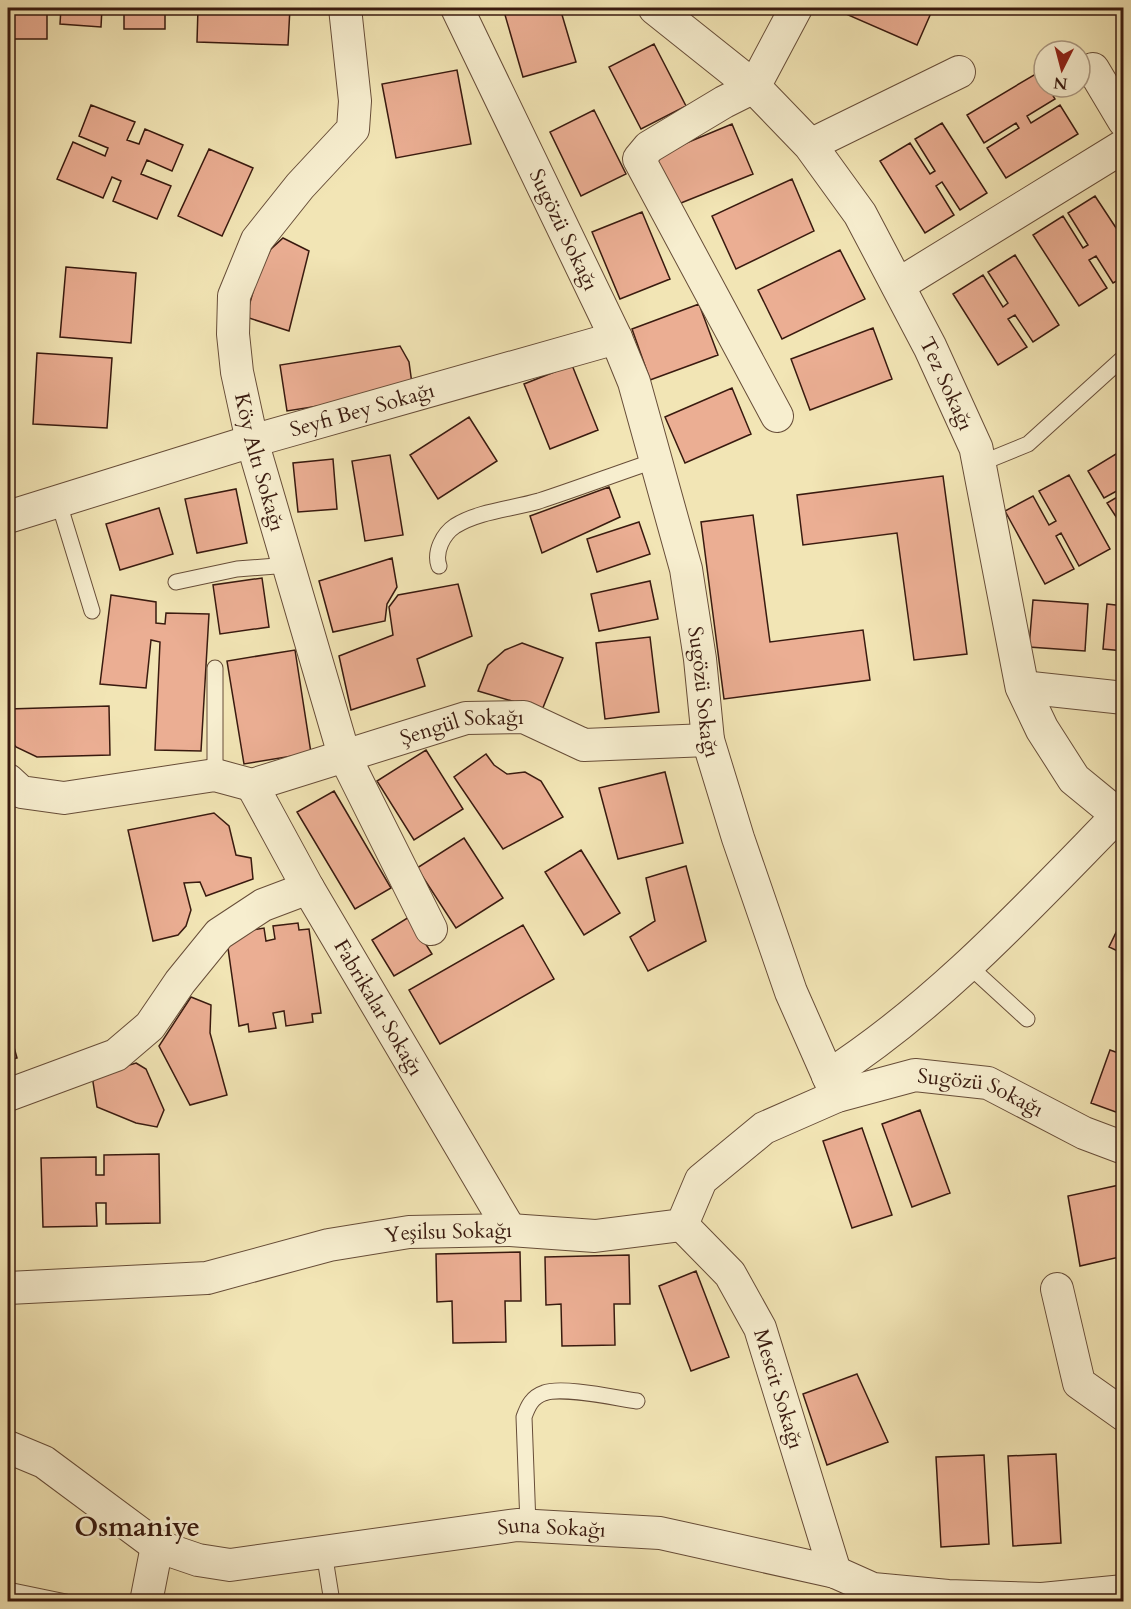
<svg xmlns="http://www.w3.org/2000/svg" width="1131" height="1609" viewBox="0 0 1131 1609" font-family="Cardo,serif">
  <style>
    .building { fill: #ebae93; stroke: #391a0f; stroke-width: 1.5 }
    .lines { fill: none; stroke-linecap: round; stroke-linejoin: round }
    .service-casing { stroke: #674d38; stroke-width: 17 }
    .minor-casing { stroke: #674d38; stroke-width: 34 }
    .tertiary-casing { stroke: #674d38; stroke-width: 35 }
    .service { stroke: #f7eecf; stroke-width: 15 }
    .minor { stroke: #f7eecf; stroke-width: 32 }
    .tertiary { stroke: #f7eecf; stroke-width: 33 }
    .labels { text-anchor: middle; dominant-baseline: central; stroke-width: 5; stroke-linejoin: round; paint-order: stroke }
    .street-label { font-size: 21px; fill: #391a0f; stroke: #f7eecf }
    .district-label { font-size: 27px; font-weight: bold; fill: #391a0f; stroke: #f7eecf }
  </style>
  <rect width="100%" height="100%" fill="#f2e5b5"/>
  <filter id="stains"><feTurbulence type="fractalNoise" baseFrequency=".00333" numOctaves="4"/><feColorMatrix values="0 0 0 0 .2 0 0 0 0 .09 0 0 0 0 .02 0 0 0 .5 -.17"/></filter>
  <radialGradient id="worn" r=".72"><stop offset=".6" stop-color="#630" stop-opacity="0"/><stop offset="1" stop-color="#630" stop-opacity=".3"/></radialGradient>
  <!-- building -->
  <path class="building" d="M9,8H47V39H9Z
    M61,8H102L101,27L60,24Z
    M124,8H165V29H124Z
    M198,8H290L288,45L197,42Z
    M503,8H560L576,62L523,77Z
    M841,8H917L931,13L917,45L839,11Z
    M1119,8H1124V20L1116,12Z
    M654,44L686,106L641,129L609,67Z
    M457,70L471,144L396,158L382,84Z
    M1039,72L1044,87H1048L1055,99L1027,116L1031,123L1060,105L1078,134L1006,178L987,148L1019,128L1016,123L984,143L967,115Z
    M91,105L135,122L127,140L139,144L145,129L183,145L172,171L147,160L141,174L171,186L157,219L113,201L121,181L112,177L103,198L57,179L73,142L105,156L108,148L79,136Z
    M594,110L626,174L581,196L550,132Z
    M942,123L987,193L960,210L942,182L936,186L954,215L925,233L880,161L910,143L930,174L935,171L915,139Z
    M732,124L753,174L676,205L655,156Z
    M209,149L253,168L222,236L178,216Z
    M792,179L814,231L736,269L712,216Z
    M1095,196L1124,240V277L1113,283L1096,256L1089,260L1107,288L1079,306L1033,235L1063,216L1083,248L1088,245L1068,213Z
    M642,212L670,279L620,299L592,232Z
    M283,238L309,251L289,331L246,317L259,270L271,249Z
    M840,250L865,299L782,339L758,290Z
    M1015,255L1059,325L1033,342L1015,315L1008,319L1027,347L998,365L953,294L983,275L1003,307L1008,303L988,272Z
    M66,267L136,273L131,343L60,337Z
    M699,304L718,355L650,380L632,329Z
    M873,328L892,379L810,410L791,359Z
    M400,346L409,362L413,391L287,411L280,365Z
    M37,353L112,358L107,428L33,424Z
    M572,365L598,430L550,449L524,384Z
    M732,388L751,434L685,463L665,417Z
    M469,417L497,461L438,499L410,455Z
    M1124,449V487L1104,498L1088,471Z
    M8,455L14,479L8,480Z
    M390,455L403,535L365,541L352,461Z
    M333,459L337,509L298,512L293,463Z
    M1069,475L1110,549L1079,566L1061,533L1056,536L1074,569L1045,584L1005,511L1033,496L1049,525L1056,521L1039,491Z
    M943,476L967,654L914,660L897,533L803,545L797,495Z
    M609,487L620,517L542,553L530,516Z
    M236,489L247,543L197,553L185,499Z
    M1124,493V529L1107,503Z
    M159,508L173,554L120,570L106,524Z
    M753,515L770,642L863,630L870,680L724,699L701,522Z
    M639,522L650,554L597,572L587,539Z
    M392,558L397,587L387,604L385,621L333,632L319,581Z
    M262,578L269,627L220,634L213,585Z
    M650,581L658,619L599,631L591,594Z
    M458,584L472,636L417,659L425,686L351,710L339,656L393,635L389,607L398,595Z
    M111,595L156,602V623L165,624L166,613L209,614L201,751L155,750L160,642L151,640L146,688L100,684Z
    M1033,600L1088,604L1085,651L1029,647Z
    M1107,604L1124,606V651L1103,649Z
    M650,637L659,712L605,719L596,643Z
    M522,643L563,658L542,710L478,691L488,665L505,650Z
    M295,650L311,753L244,764L227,661Z
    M109,706L110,755L37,757L16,747L8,736V709Z
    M426,750L463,809L414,840L377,781Z
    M486,754L494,765L507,774L525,772L541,781L563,817L503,849L454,777Z
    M665,772L683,843L618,859L599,788Z
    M334,791L391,888L355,909L297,812Z
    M214,813L229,826L236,855L251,858L253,879L206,896L200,882L184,883L191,910L186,926L178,935L153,941L128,830Z
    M464,838L503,898L456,928L417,868Z
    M581,850L620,913L584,935L545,872Z
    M686,866L706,941L648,971L630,937L655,921L646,878Z
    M1124,916V954L1109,947Z
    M409,917L432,954L394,976L372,940Z
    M298,923L299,930L309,929L321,1013L312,1014L313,1022L286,1026L284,1011L273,1013L276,1028L249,1032L248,1024L239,1026L227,941L235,933L264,928L266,941L275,939L273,926Z
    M523,925L554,979L440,1044L409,990Z
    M191,997L211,1005L210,1033L227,1095L190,1105L159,1046Z
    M8,1026L17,1058L8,1060Z
    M1110,1050L1124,1055V1115L1091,1103Z
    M136,1063L146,1069L164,1110L157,1127L136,1123L97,1107L93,1082L96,1075Z
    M920,1110L950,1193L912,1207L882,1124Z
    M862,1128L892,1215L852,1228L823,1141Z
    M159,1154L160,1223L106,1224V1203H96L97,1226L43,1227L41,1158L96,1157V1175H104V1155Z
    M1124,1184V1256L1080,1266L1068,1196Z
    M520,1252L521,1301H505L506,1342L453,1343L452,1301L437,1302L436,1254Z
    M629,1255L630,1304H614L615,1345L562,1346L561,1304L546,1305L545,1257Z
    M696,1271L729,1357L691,1371L659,1286Z
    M857,1374L888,1442L827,1465L803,1394Z
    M1056,1454L1061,1543L1013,1546L1008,1456Z
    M984,1455L989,1544L941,1547L936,1457Z"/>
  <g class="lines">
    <!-- service casing -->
    <g class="service-casing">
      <path id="service" d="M979,464L1028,444L1124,357
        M58,500L92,611
        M439,566C434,552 443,534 455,526C479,511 512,509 539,501C579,488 618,473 657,460
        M176,582L237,569L289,565
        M215,668V775
        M968,965L1027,1019
        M528,1525L524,1417C528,1406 532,1397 544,1393C562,1386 616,1398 637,1401
        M324,1552L332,1602
        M8,1590L66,1602"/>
    </g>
    <!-- minor casing -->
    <g class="minor-casing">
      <g id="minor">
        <path id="s1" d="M345,8L355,101L353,129L300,186L257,240L234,296L233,334L237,372L252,441L344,755L431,929"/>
        <path id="s2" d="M457,8L616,338L634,382L686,569L700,659L708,740L738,838L791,992L837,1096"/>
        <path d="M1093,69L1124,121"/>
        <path d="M810,145L959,72"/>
        <path d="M777,416L639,159L649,147L724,102L754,87L796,8"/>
        <path id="s3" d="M8,517L252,441L616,338"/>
        <path d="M1022,687L1124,698"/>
        <path id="s4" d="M8,780L21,792L64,798L215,775L252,785L466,718L524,717L584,745L708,740"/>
        <path id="s5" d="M252,785L308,888L510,1230"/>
        <path d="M828,1076C938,1005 1027,908 1118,815"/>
        <path d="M8,1095L116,1055L150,1026L180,982L219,934L263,905L308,888"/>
        <path id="s6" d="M682,1225L730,1274L760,1328L835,1572"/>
        <path id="s7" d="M8,1288L207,1278L329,1245L409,1232L510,1230L595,1236L682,1225L701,1180L764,1128L837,1096L915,1075L988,1083L1084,1133L1124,1148"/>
        <path d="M1057,1289L1079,1383L1124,1415"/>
        <path id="s8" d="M8,1447L44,1462L157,1546L198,1560L230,1565L517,1525L660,1533L835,1572L873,1589L948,1596L1042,1599L1124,1591"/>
        <path d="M146,1602L157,1546"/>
      </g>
    </g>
    <!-- tertiary casing -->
    <g class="tertiary-casing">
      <g id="tertiary">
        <path id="s9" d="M655,8L754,87L810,145L860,214L930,347L976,448L1022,687L1042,729L1074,779L1124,820"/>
        <path d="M898,285L1124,146"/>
      </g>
    </g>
    <!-- service -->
    <use href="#service" class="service"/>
    <!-- minor -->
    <use href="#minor" class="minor"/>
    <!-- tertiary -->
    <use href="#tertiary" class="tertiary"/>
  </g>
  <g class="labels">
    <!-- street labels -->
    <g class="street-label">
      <text stroke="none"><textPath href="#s2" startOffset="246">Sugözü Sokağı</textPath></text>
      <text stroke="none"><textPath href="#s9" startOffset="483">Tez Sokağı</textPath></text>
      <text stroke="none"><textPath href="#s3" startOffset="370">Seyfi Bey Sokağı</textPath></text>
      <text stroke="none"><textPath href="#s1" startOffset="498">Köy Altı Sokağı</textPath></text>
      <text stroke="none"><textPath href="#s2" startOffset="732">Sugözü Sokağı</textPath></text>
      <text stroke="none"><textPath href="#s4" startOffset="471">Şengül Sokağı</textPath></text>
      <text stroke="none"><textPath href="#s5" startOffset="256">Fabrikalar Sokağı</textPath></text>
      <text stroke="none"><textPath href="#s7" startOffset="1040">Sugözü Sokağı</textPath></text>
      <text stroke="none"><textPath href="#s7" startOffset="446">Yeşilsu Sokağı</textPath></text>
      <text stroke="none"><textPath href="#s6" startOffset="194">Mescit Sokağı</textPath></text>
      <text stroke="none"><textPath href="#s8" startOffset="580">Suna Sokağı</textPath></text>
    </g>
    <!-- district labels -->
    <g class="district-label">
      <text x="137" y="1527">Osmaniye</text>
    </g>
  </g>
  <!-- margin -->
  <rect width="1131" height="1609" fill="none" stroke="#f2e5b5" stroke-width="30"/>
  <rect x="9" y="9" width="1113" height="1591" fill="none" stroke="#391a0f" stroke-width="3"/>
  <rect x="15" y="15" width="1101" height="1579" fill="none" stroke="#391a0f" stroke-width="1.5"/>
  <!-- north arrow -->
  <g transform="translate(1062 69) rotate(186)"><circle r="28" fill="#f7eecf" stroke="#ab9982" stroke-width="1.5"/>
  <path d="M0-4.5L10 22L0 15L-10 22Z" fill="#8f2418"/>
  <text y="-9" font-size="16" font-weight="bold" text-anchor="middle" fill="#391a0f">N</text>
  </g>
  <rect width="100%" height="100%" filter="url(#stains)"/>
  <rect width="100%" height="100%" fill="url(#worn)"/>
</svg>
